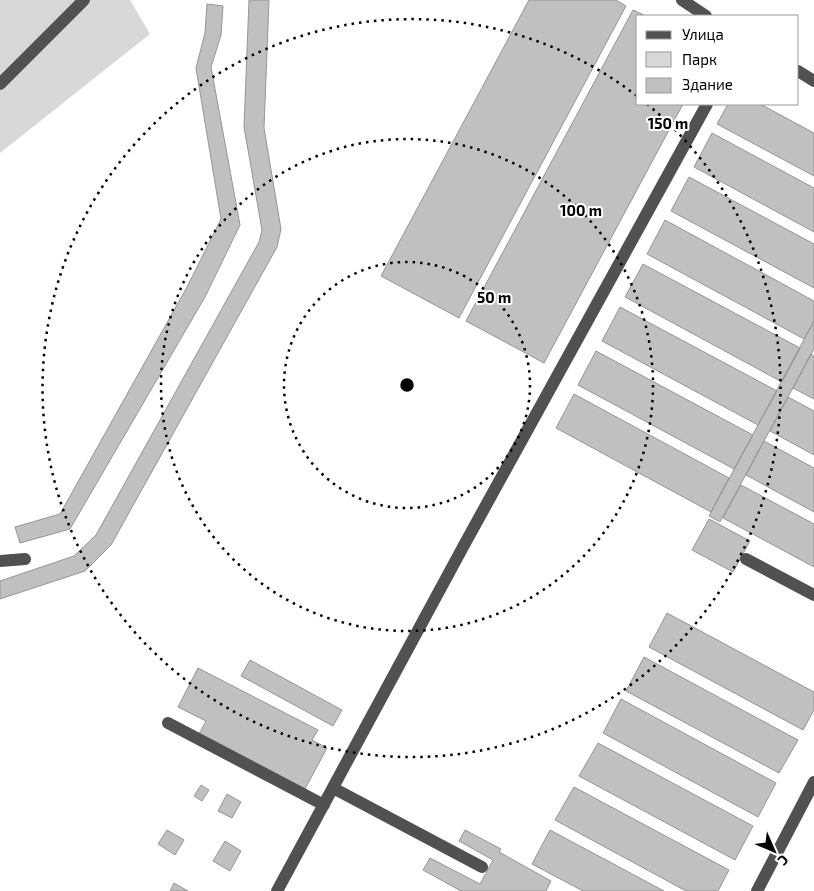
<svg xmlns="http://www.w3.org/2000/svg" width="814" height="891" viewBox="0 0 814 891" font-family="'Exo 2',sans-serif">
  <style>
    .green { fill: #d8d8d8 }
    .building { fill: #c0c0c0; stroke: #959595 }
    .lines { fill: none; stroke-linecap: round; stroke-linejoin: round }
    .minor { stroke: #515151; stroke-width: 12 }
    .ring { fill: none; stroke: #000; stroke-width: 2.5; stroke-dasharray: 2.5 5 }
    .centre { fill: #000; stroke: #fff; stroke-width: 2.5 }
    .ring-label { font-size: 15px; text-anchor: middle; font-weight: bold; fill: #000; stroke: #fff; stroke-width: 4; stroke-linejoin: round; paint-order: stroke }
  </style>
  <rect width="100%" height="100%" fill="#fff"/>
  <!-- green -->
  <path class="green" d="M0,0H130L150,34L0,153Z"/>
  <!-- building -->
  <path class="building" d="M249,0H269L264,128L281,229L277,247L111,545L85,571L0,599V581L74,556L96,535L259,242L262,230L244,127Z
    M529,0H616L626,6L459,318L381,276Z
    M207,4L223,6L221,35L211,67L240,225L205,297L70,529L20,543L15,527L60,514L187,287L221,219L196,68L205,33Z
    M633,10L646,16H638V104H683L544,363L466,321Z
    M728,104H760L814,133V176L717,124Z
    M712,133L814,188V232L694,167Z
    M689,177L814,244V288L671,211Z
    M665,220L814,301V321L804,339L647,254Z
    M643,264L800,348L782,382L625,297Z
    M620,307L777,391L758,425L602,341Z
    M814,321V349L720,522L709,516Z
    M596,351L753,435L734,469L578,385Z
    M811,354L814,356V399L793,388Z
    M574,394L729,478L711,512L556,428Z
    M788,397L814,411V455L770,431Z
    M764,441L814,468V512L746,475Z
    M741,485L814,524V567L723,518Z
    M709,519L750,541L733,572L692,550Z
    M667,613L814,692V710L803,730L649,647Z
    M644,657L798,740L779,773L626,691Z
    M250,660L342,710L333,726L241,676Z
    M198,668L318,730L312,740L327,748L305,789L199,734L206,721L178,707Z
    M621,699L776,783L758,817L603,733Z
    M598,743L753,826L735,860L579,776Z
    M201,785L209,790L202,801L194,796Z
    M574,787L729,870L718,891H686L555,820Z
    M227,794L241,802L232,818L218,811Z
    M167,830L184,840L175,855L158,844Z
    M465,830L501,849L499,852L551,881L546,891H461L423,870L430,858L480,884L493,860L459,841Z
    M550,830L664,891H583L532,864Z
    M225,841L241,851L230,871L213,861Z
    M174,883L188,891H170Z"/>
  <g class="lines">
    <!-- minor -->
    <path class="minor" d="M682,0L706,16
      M798,71L814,81
      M0,84L84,0
      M746,559L814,595
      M0,561L25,559
      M168,723L324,805
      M333,788L482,867
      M277,891L463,547L707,104
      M757,891L814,782"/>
  </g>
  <!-- distance rings -->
  <g class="ring">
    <circle cx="407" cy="385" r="123"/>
    <circle cx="407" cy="385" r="246"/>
    <path d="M647 104A369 369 0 1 1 637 96"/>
  </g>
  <circle cx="407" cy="385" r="8" class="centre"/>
  <g class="ring-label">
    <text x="668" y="129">150 m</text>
    <text x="581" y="216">100 m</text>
    <text x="494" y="303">50 m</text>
  </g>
  <!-- legend -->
  <rect x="636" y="15" width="162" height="90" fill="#ffffff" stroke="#999999"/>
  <rect x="646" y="31" width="25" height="8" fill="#515151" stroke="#999999"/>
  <text x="682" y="40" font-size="15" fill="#000000">Улица</text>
  <rect x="646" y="52" width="25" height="15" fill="#d8d8d8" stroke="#999999"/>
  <text x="682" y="65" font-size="15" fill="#000000">Парк</text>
  <rect x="646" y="78" width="25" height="15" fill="#c0c0c0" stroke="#999999"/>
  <text x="682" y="90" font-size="15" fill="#000000">Здание</text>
  <!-- north arrow -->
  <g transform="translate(774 851) rotate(135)" stroke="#ffffff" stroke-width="4" paint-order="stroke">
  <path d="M0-4L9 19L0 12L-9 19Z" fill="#000000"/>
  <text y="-8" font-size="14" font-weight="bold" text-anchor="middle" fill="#000000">С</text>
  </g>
</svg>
